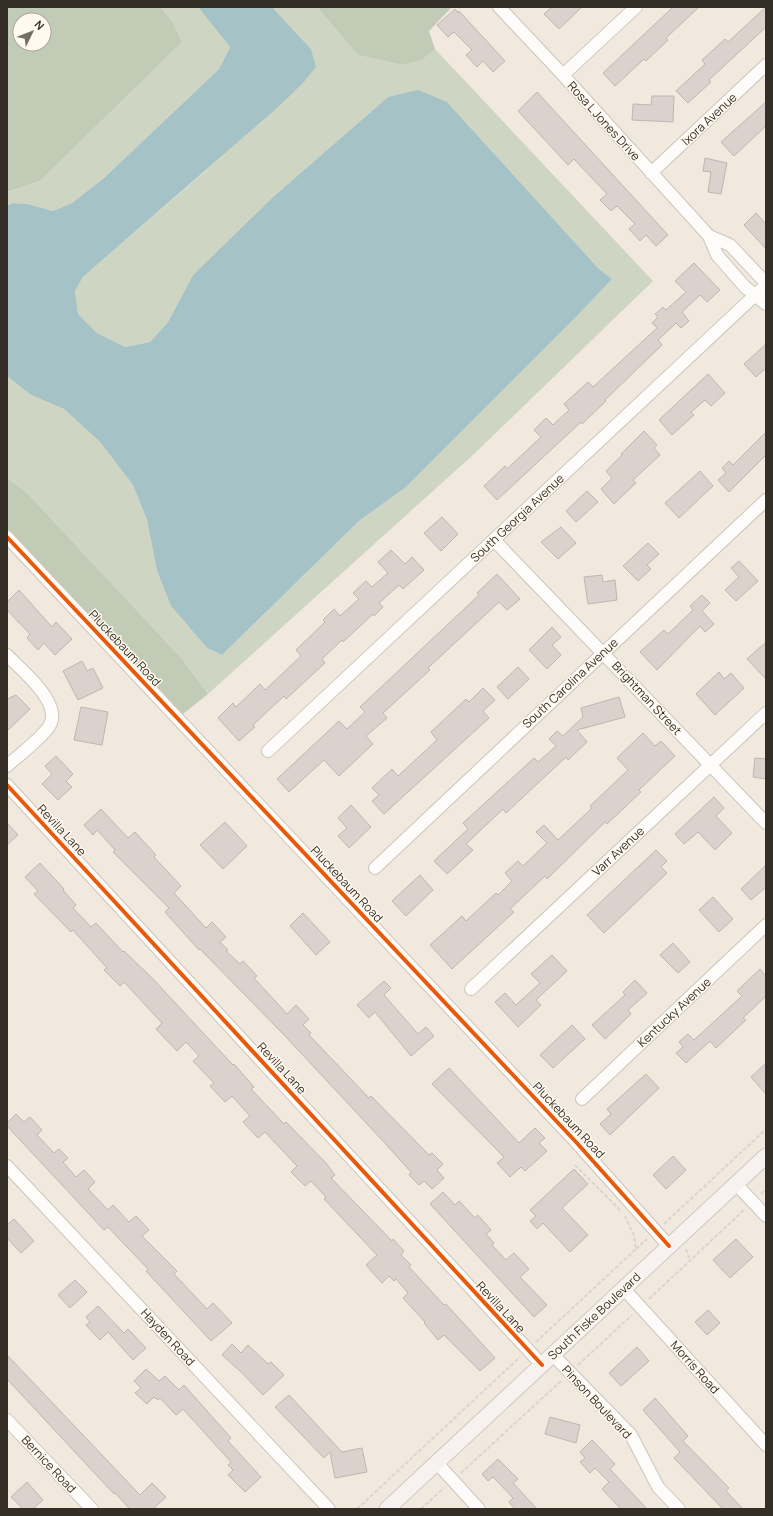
<svg xmlns="http://www.w3.org/2000/svg" width="773" height="1516" viewBox="0 0 773 1516" font-family="Manrope,sans-serif">
  <style>
    .green { fill: #cfd5c3 }
    .forest { fill: #c2cbb5; fill-rule: evenodd }
    .water { fill: #a5c3c7 }
    .building { fill: #dbd2ce; stroke: #beb6b2 }
    .lines { fill: none; stroke-linecap: round; stroke-linejoin: round }
    .minor-casing { stroke: #cbc5bb; stroke-width: 14 }
    .major-casing { stroke: #cec9c4; stroke-width: 17 }
    .path { stroke: #d8d5d2; stroke-width: 2; stroke-dasharray: 4 2; stroke-linecap: butt }
    .minor { stroke: #fdfcfa; stroke-width: 12 }
    .major { stroke: #f7f2f0; stroke-width: 15 }
    .cycleway-casing { stroke: #fff9f0; stroke-width: 6 }
    .cycleway { stroke: #e8590c; stroke-width: 4 }
    .labels { text-anchor: middle; dominant-baseline: central; stroke-width: 3; stroke-linejoin: round; paint-order: stroke }
    .street-label { font-size: 12px; fill: #342e26; stroke: #fff9f0 }
  </style>
  <rect width="100%" height="100%" fill="#f1e9dd"/>
  <!-- green -->
  <path class="green" d="M160,7H198L230,47L219,69L104,178L72,203L53,211L28,204L13,203L7,206V192L40,181L182,42L172,21Z
    M272,7H317L358,55L402,65L422,60L435,49L653,281L474,454L208,694L183,660L27,493L7,478V376L31,395L64,409L100,442L133,485L147,520L157,571L171,606L207,648L222,655L359,521L406,487L577,316L612,279L598,268L447,102L388,97L273,197L193,275L168,322L150,342L125,347L97,333L78,314L75,291L83,277L201,175L303,83L311,49Z"/>
  <!-- forest -->
  <path class="forest" d="M7,7H160L172,21L182,42L40,181L7,192ZM20,20H44V44H20Z
    M317,7H452L429,31L435,49L422,60L402,65L358,55Z
    M7,478L27,493L183,660L208,694L183,714L7,528Z"/>
  <!-- water -->
  <path class="water" d="M198,7H272L311,49L316,67L303,83L277,108L83,277L75,291L78,314L97,333L125,347L150,342L168,322L193,275L273,197L388,97L418,90L447,102L598,268L612,279L577,316L406,487L359,521L222,655L207,648L171,606L157,571L147,520L133,485L100,442L64,409L31,395L7,376V206L13,203L28,204L53,211L72,203L104,178L219,69L230,47Z"/>
  <!-- building -->
  <path class="building" d="M552,7H582L559,29L544,14Z
    M673,7H699L666,38L668,40L646,61L644,59L615,86L603,73Z
    M766,7V27L709,80L711,82L688,103L676,91L705,64L702,60L725,39L728,42Z
    M455,9L458,13L459,11L505,61L493,72L483,61L477,67L466,55L472,50L454,32L448,37L437,25Z
    M537,92L668,235L656,246L646,235L640,241L629,229L635,224L617,206L611,211L600,200L607,194L574,159L568,165L518,111Z
    M652,96H674L673,122L632,120L633,104L651,105Z
    M766,102V126L734,156L721,142Z
    M705,158L727,163L721,194L708,192L711,172L703,171Z
    M756,213L766,224V249L744,225Z
    M694,263L720,290L707,302L700,295L682,312L689,321L681,328L676,323L658,340L662,345L605,400L606,401L582,424L581,422L497,500L484,486L505,466L507,469L541,437L534,430L546,418L553,425L569,410L564,404L588,382L593,387L657,328L652,323L658,317L655,314L663,307L666,310L686,292L675,281Z
    M766,344V368L756,377L744,364Z
    M708,374L725,393L711,406L705,400L691,412L694,415L672,435L659,420Z
    M644,431L657,445L654,448L660,455L633,480L636,483L614,504L601,489L612,478L606,471L622,455L621,454Z
    M766,432V455L729,492L718,480L726,473L722,468L729,461L733,465Z
    M700,471L713,486L679,518L665,503Z
    M587,491L598,502L576,522L566,511Z
    M442,517L458,534L441,551L424,533Z
    M561,527L576,543L558,559L541,542Z
    M648,543L659,554L647,565L651,569L638,581L623,566Z
    M391,550L405,564L412,557L424,570L403,589L399,585L379,603L383,607L374,616L373,614L343,642L342,640L322,659L325,663L286,699L284,696L253,725L255,727L239,741L218,718L233,703L236,707L260,684L265,690L301,656L296,650L325,622L323,620L334,609L340,616L359,599L353,593L366,581L372,587L388,573L378,562Z
    M739,561L758,581L736,601L725,590L739,577L731,568Z
    M497,574L520,599L507,610L499,602L428,668L430,670L383,713L387,718L366,736L373,744L339,776L324,760L289,792L277,779L339,721L347,729L365,712L360,707L479,595L477,593Z
    M602,575L603,582L615,580L617,600L588,604L584,577Z
    M19,590L52,627L56,622L72,639L55,655L44,643L38,650L27,638L30,634L7,610V602Z
    M702,595L710,603L702,611L714,624L705,632L700,626L657,670L640,652L664,630L668,634L693,610L690,606Z
    M552,627L561,637L552,645L561,655L547,669L529,650Z
    M766,642V679L747,659Z
    M82,661L87,671L93,668L103,688L78,700L63,671Z
    M518,667L529,679L508,699L497,687Z
    M719,672L724,679L731,673L744,688L715,715L696,694Z
    M483,688L495,700L483,711L489,718L384,814L372,801L379,795L372,788L392,769L398,776L437,740L431,732L466,699L469,702Z
    M16,695L30,709L7,731V699Z
    M619,697L625,717L577,730L587,742L568,760L566,757L506,813L503,809L466,844L473,850L447,874L434,861L468,829L463,823L534,758L538,762L556,746L549,739L557,731L563,736L583,717L581,708Z
    M81,707L108,712L102,745L74,740Z
    M643,733L655,746L661,741L675,756L639,790L641,792L607,824L605,822L547,879L545,876L510,909L514,912L452,969L430,945L462,916L466,921L496,893L498,895L512,881L505,873L518,861L523,866L547,843L536,832L544,825L558,840L592,808L590,806L628,770L617,758Z
    M56,756L73,774L66,781L72,787L58,800L42,784L52,774L45,766Z
    M755,758L766,759V779L753,777Z
    M714,797L724,808L716,816L732,833L715,850L698,832L684,844L675,834Z
    M351,805L371,827L349,848L338,836L347,828L338,818Z
    M101,809L128,838L135,832L156,855L154,857L181,886L174,893L206,928L212,922L226,937L220,942L228,950L226,951L240,964L243,961L257,976L254,978L287,1014L296,1005L309,1019L303,1025L311,1033L309,1035L369,1098L371,1096L429,1155L432,1153L443,1164L437,1170L444,1178L432,1189L424,1181L419,1185L409,1175L411,1172L382,1140L286,1037L200,949L199,950L165,912L169,908L113,852L115,850L97,830L93,835L84,825Z
    M225,822L247,846L223,869L200,845Z
    M7,823L18,835L7,845Z
    M656,850L667,861L661,867L667,873L604,933L587,915Z
    M40,863L64,889L63,890L76,905L73,908L91,927L96,923L123,952L124,951L152,978L233,1065L234,1064L254,1087L251,1089L284,1124L286,1122L326,1163L335,1175L331,1178L392,1241L393,1239L404,1251L401,1255L411,1265L409,1267L444,1305L446,1304L495,1358L480,1371L444,1335L438,1340L424,1323L425,1322L403,1298L408,1293L396,1279L394,1281L389,1276L382,1283L366,1265L377,1255L324,1199L326,1197L311,1181L305,1186L291,1172L297,1166L265,1132L258,1138L243,1122L250,1116L232,1096L225,1102L210,1086L214,1083L193,1061L199,1056L186,1042L177,1051L156,1029L162,1023L124,982L120,986L104,970L107,968L73,930L71,932L34,894L38,891L25,877Z
    M766,865V887L751,900L741,889Z
    M420,875L433,890L406,916L392,901Z
    M713,897L733,919L719,932L699,910Z
    M303,913L330,942L316,955L290,926Z
    M673,943L690,962L678,973L660,955Z
    M552,955L567,971L536,1000L541,1005L518,1027L495,1002L505,993L516,1005L540,983L531,974Z
    M760,969L766,976V996L743,1018L746,1020L716,1048L710,1041L686,1063L676,1053L683,1047L679,1042L688,1034L694,1040L742,996L737,991Z
    M635,980L647,993L628,1010L631,1014L605,1039L592,1025L625,995L623,992Z
    M384,981L391,988L384,995L418,1034L426,1027L434,1036L411,1056L375,1012L369,1018L357,1005Z
    M572,1025L585,1039L553,1068L540,1055Z
    M766,1063V1094L751,1077Z
    M449,1068L519,1143L535,1128L545,1138L539,1143L547,1151L525,1171L521,1167L510,1177L497,1163L504,1157L432,1084Z
    M646,1074L659,1088L610,1135L600,1124L611,1114L607,1109Z
    M16,1114L24,1122L30,1117L42,1130L37,1135L54,1153L59,1149L68,1158L63,1162L76,1177L84,1170L95,1182L88,1189L108,1210L113,1205L129,1222L136,1216L149,1230L142,1236L177,1271L174,1274L207,1309L213,1303L232,1323L211,1341L146,1271L148,1269L108,1227L104,1230L7,1126V1123Z
    M673,1156L686,1170L666,1189L653,1175Z
    M574,1169L588,1184L562,1208L588,1235L570,1252L543,1223L537,1229L530,1221L536,1216L530,1210Z
    M443,1192L455,1205L459,1201L475,1218L478,1215L491,1230L486,1234L494,1243L492,1245L506,1260L514,1253L529,1269L520,1277L547,1305L534,1317L430,1204Z
    M14,1219L34,1241L21,1253L7,1238V1225Z
    M736,1239L753,1257L730,1278L713,1260Z
    M75,1280L87,1292L70,1308L58,1295Z
    M98,1306L124,1333L128,1329L146,1348L133,1360L108,1332L100,1340L86,1325L90,1322L86,1317Z
    M708,1310L720,1323L707,1335L695,1322Z
    M232,1344L241,1353L248,1345L268,1364L271,1362L284,1375L263,1395L241,1372L222,1355Z
    M637,1347L649,1361L621,1386L609,1373Z
    M7,1355L140,1495L152,1483L166,1497L153,1509H130L115,1493L114,1494L7,1379Z
    M146,1369L159,1381L165,1376L179,1390L184,1385L231,1438L228,1441L261,1477L245,1492L228,1475L233,1470L228,1465L231,1462L183,1409L176,1415L160,1398L158,1400L154,1397L147,1404L135,1393L141,1388L134,1381Z
    M289,1395L342,1452L362,1448L367,1472L335,1478L330,1452L324,1458L275,1407Z
    M655,1398L688,1436L683,1441L729,1488L726,1491L743,1509H723L674,1458L680,1452L643,1410Z
    M550,1417L580,1425L576,1443L545,1434Z
    M592,1440L615,1464L610,1469L647,1509H621L602,1489L609,1482L595,1468L590,1473L580,1462L585,1458L580,1452Z
    M498,1459L518,1479L513,1483L537,1509H515L509,1502L513,1498L493,1477L488,1481L482,1474Z
    M27,1482L43,1500L33,1509H23L11,1497Z"/>
  <g class="lines">
    <!-- minor casing -->
    <g class="minor-casing">
      <path id="minor" d="M499,7L563,75L709,236L717,255L745,287L766,304
        M563,75L636,7
        M651,173L766,65
        M709,236L730,245L766,283
        M7,537L576,1142L669,1246
        M494,540L766,823
        M7,655C21,670 66,705 48,728C37,742 20,754 7,766
        M268,751L766,285
        M7,785L542,1365
        M375,868L766,500
        M471,989L766,713
        M582,1099L766,925
        M7,1166L329,1509
        M736,1184L766,1216
        M624,1289L766,1445
        M553,1355L631,1435L658,1487L679,1509
        M7,1420L92,1509
        M437,1463L479,1509"/>
    </g>
    <!-- major casing -->
    <g class="major-casing">
      <path id="major" d="M387,1509L766,1156"/>
    </g>
    <!-- path -->
    <path class="path" d="M575,1165L621,1211
      M761,1194L766,1189
      M664,1224L766,1129
      M636,1249L647,1239
      M686,1249L689,1258
      M649,1299L745,1209
      M536,1342L636,1249L634,1236L625,1216
      M578,1365L632,1315
      M461,1473L562,1380
      M357,1509L520,1357
      M421,1509L444,1488"/>
    <!-- minor -->
    <use href="#minor" class="minor"/>
    <!-- major -->
    <use href="#major" class="major"/>
    <!-- cycleway casing -->
    <g class="cycleway-casing">
      <path id="cycleway" d="M7,537L576,1142L669,1246
        M7,785L542,1365"/>
    </g>
    <!-- cycleway -->
    <use href="#cycleway" class="cycleway"/>
  </g>
  <g class="labels">
    <!-- street labels -->
    <g class="street-label">
      <text transform="translate(709 119) rotate(-43)">Ixora Avenue</text>
      <text transform="translate(604 121) rotate(48)">Rosa L Jones Drive</text>
      <text transform="translate(517 518) rotate(-43)">South Georgia Avenue</text>
      <text transform="translate(125 648) rotate(47)">Pluckebaum Road</text>
      <text transform="translate(570 683) rotate(-43)">South Carolina Avenue</text>
      <text transform="translate(647 698) rotate(47)">Brightman Street</text>
      <text transform="translate(62 830) rotate(47)">Revilla Lane</text>
      <text transform="translate(618 851) rotate(-43)">Varr Avenue</text>
      <text transform="translate(347 884) rotate(47)">Pluckebaum Road</text>
      <text transform="translate(674 1012) rotate(-43)">Kentucky Avenue</text>
      <text transform="translate(282 1068) rotate(47)">Revilla Lane</text>
      <text transform="translate(569 1120) rotate(47)">Pluckebaum Road</text>
      <text transform="translate(501 1307) rotate(47)">Revilla Lane</text>
      <text transform="translate(594 1316) rotate(-43)">South Fiske Boulevard</text>
      <text transform="translate(168 1337) rotate(47)">Hayden Road</text>
      <text transform="translate(695 1367) rotate(48)">Morris Road</text>
      <text transform="translate(597 1402) rotate(47)">Pinson Boulevard</text>
      <text transform="translate(49 1464) rotate(47)">Bernice Road</text>
    </g>
  </g>
  <!-- border -->
  <rect width="773" height="1516" fill="none" stroke="#342e26" stroke-width="16"/>
  <!-- north arrow -->
  <g transform="translate(32 32) rotate(47)"><circle r="19" fill="#fff9f0" stroke="#aea89f"/>
  <path d="M0-3L7 15L0 10L-7 15Z" fill="#766f66"/>
  <text y="-6" font-size="11" font-weight="bold" text-anchor="middle" fill="#342e26">N</text>
  </g>
</svg>
